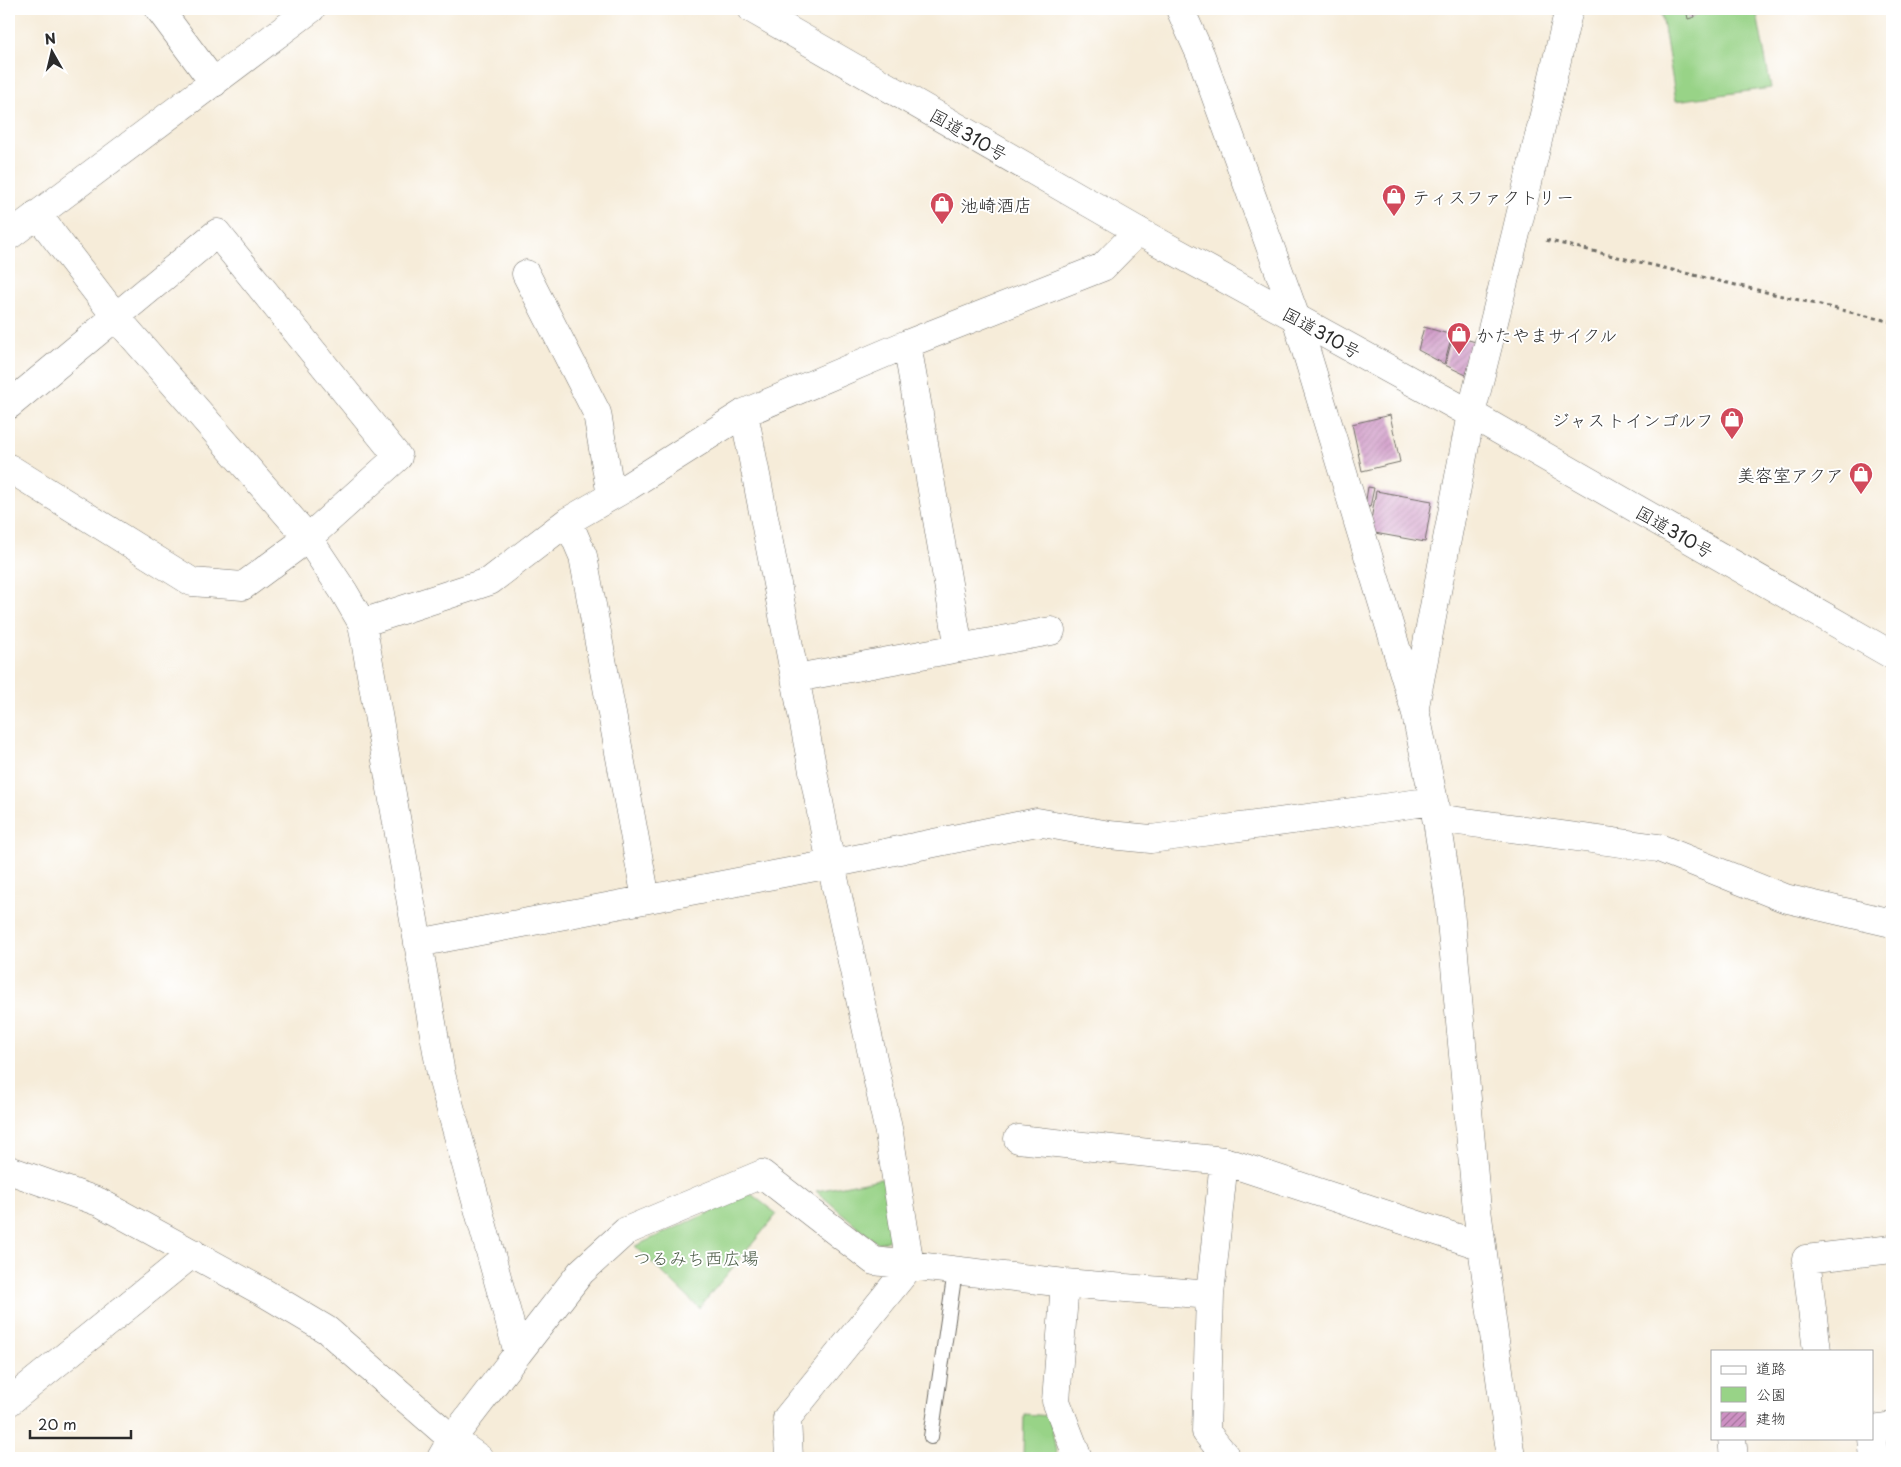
<svg xmlns="http://www.w3.org/2000/svg" width="1901" height="1467" viewBox="0 0 1901 1467" font-family="'Playpen Sans','Klee One',sans-serif">
  <style>
    .park { fill: #98d387; stroke: #627f59 }
    .building { fill: url(#building-hatch) }
    .lines { fill: none; stroke-linecap: round; stroke-linejoin: round }
    .lane-casing { stroke: #726f68; stroke-width: 16 }
    .street-casing { stroke: #726f68; stroke-width: 29 }
    .highway-casing { stroke: #726f68; stroke-width: 29 }
    .path { stroke: #726f68; stroke-width: 3; stroke-dasharray: 4 4; stroke-linecap: butt }
    .lane { stroke: #fff; stroke-width: 14 }
    .street { stroke: #fff; stroke-width: 28 }
    .highway { stroke: #fff; stroke-width: 28 }
    .labels { text-anchor: middle; dominant-baseline: central; stroke-width: 4; stroke-linejoin: round; paint-order: stroke }
    .street-label { font-size: 18px; fill: #2b2b2b; stroke: #fff }
    .poi-label { font-size: 18px; fill: #2b2b2b; stroke: #fff; text-anchor: start }
    .park-label { font-size: 18px; fill: #4c5d47; stroke: #fff }
  </style>
  <defs>
    <pattern id="building-hatch" width="6" height="6" patternUnits="userSpaceOnUse" patternTransform="scale(1.25)"><rect width="6" height="6" fill="#cc90c2"/><path d="M-1 1l2-2M0 6l6-6M5 7l2-2" fill="none" stroke="#a6769e"/></pattern>
  </defs>
  <rect width="100%" height="100%" fill="#fff"/>
  <filter id="ink" filterUnits="userSpaceOnUse"><feTurbulence type="fractalNoise" baseFrequency=".02" numOctaves="2"/><feDisplacementMap in="SourceGraphic" scale="10" xChannelSelector="R" yChannelSelector="G"/><feConvolveMatrix kernelMatrix="1 2 1 2 8 2 1 2 1" color-interpolation-filters="sRGB"/></filter>
  <filter id="wash" filterUnits="userSpaceOnUse"><feTurbulence type="fractalNoise" baseFrequency=".0096" numOctaves="4" result="noise"/><feDisplacementMap in="SourceGraphic" scale="20" xChannelSelector="R" yChannelSelector="G"/><feGaussianBlur stdDeviation="1.12" result="paint"/><feColorMatrix in="noise" values="0 0 0 0 0 0 0 0 0 0 0 0 0 0 0 0 0 1.4 0 .05"/><feComposite in="paint" operator="in"/></filter>
  <g filter="url(#wash)">
    <rect width="100%" height="100%" fill="#f6ecd9"/>
    <!-- park -->
    <path class="park" d="M1661,9H1756L1771,88L1676,101Z
      M886,1178L895,1239L877,1243L816,1191Z
      M751,1194L777,1214L699,1308L635,1246Z
      M1024,1414L1050,1416L1057,1458H1023Z"/>
    <g id="blocks">
      <!-- building -->
      <path class="building" d="M1686,9H1693L1695,17L1688,19Z
        M1424,327L1452,335L1444,364L1418,350Z
        M1453,336L1476,342L1466,375L1445,365Z
        M1390,415L1400,462L1362,471L1352,424Z
        M1368,487L1374,488L1370,507L1365,506Z
        M1376,491L1432,501L1425,542L1369,532Z"/>
    </g>
  </g>
  <g filter="url(#ink)">
    <use href="#blocks" fill-opacity="0" stroke="#726f68" stroke-width="1"/>
    <g class="lines">
      <!-- lane casing -->
      <g class="lane-casing">
        <path id="lane" d="M931,1437L955,1271"/>
      </g>
      <!-- street casing -->
      <g class="street-casing">
        <path id="street" d="M159,9L214,83
          M1180,9L1201,56L1296,318L1415,710L1434,801L1449,899L1477,1210L1511,1458
          M37,214L116,317L308,538L344,592L362,623L441,1074L518,1353L452,1439L441,1458
          M9,236L311,9
          M526,274L597,413L611,496
          M907,344L959,648
          M9,405L217,233L398,457L308,538L243,586L192,582L9,468
          M744,413L831,864L889,1133L910,1266L787,1418L789,1458
          M568,521L583,556L646,899
          M362,623L490,581L568,521L629,486L744,413L907,344L1103,267L1138,231
          M796,678L1051,631
          M1415,706L1471,414L1516,233L1569,9
          M1436,818L1659,848L1784,898L1892,923
          M418,943L831,864L1037,822L1109,835L1151,839L1434,801
          M1018,1139L1224,1161
          M9,1170L99,1202L263,1292L327,1330L452,1439L479,1458
          M1065,1283L1056,1401L1078,1458
          M1210,1295L1224,1161L1482,1246
          M1817,1351L1806,1259L1892,1249
          M518,1353L581,1272L626,1231L762,1174L874,1261L1065,1283L1210,1295L1206,1432L1227,1458
          M9,1402L193,1253
          M1872,1429L1892,1426
          M1732,1438L1734,1458
          M1872,1438L1874,1458"/>
      </g>
      <!-- highway casing -->
      <g class="highway-casing">
        <path id="highway" d="M752,9L1138,231L1471,414L1892,655"/>
      </g>
      <!-- path -->
      <path class="path" d="M1546,240L1892,322"/>
      <!-- lane -->
      <use href="#lane" class="lane"/>
      <!-- street -->
      <use href="#street" class="street"/>
      <!-- highway -->
      <use href="#highway" class="highway"/>
    </g>
  </g>
  <!-- icons -->
  <defs>
    <g id="shop-pin" transform="scale(1.25)"><path d="M0 17L-7.5 6A9.5 9.5 0 1 1 7.5 6Z" fill="#d1495b" stroke="#fff"/><path d="M-5-2.5h2.3a2.7 3.5 0 0 1 5.4 0H5L5.5 6h-11ZM-1.5-2.5h3a1.5 2.3 0 0 0-3 0Z" fill="#fff"/></g>
  </defs>
  <g fill-rule="evenodd">
    <use href="#shop-pin" x="1394" y="196"/>
    <use href="#shop-pin" x="942" y="204"/>
    <use href="#shop-pin" x="1459" y="334"/>
    <use href="#shop-pin" x="1732" y="419"/>
    <use href="#shop-pin" x="1861" y="474"/>
  </g>
  <g class="labels">
    <!-- street labels -->
    <g class="street-label">
      <text transform="translate(969 134) rotate(30)">国道310号</text>
      <text transform="translate(1322 332) rotate(29)">国道310号</text>
      <text transform="translate(1675 531) rotate(30)">国道310号</text>
    </g>
    <!-- poi labels -->
    <g class="poi-label">
      <text x="1412" y="196">ティスファクトリー</text>
      <text x="960" y="204">池崎酒店</text>
      <text x="1476" y="334">かたやまサイクル</text>
      <text x="1714" y="419" text-anchor="end">ジャストインゴルフ</text>
      <text x="1844" y="474" text-anchor="end">美容室アクア</text>
    </g>
    <!-- park labels -->
    <g class="park-label">
      <text x="696" y="1257">つるみち西広場</text>
    </g>
  </g>
  <!-- margin -->
  <rect width="1901" height="1467" fill="none" stroke="#fff" stroke-width="30"/>
  <!-- legend -->
  <rect x="1711" y="1350" width="162" height="90" fill="#ffffff" stroke="#aaaaaa"/>
  <rect x="1721" y="1366" width="25" height="8" fill="#ffffff" stroke="#aaaaaa"/>
  <text x="1756" y="1374" font-size="15" fill="#2b2b2b">道路</text>
  <rect x="1721" y="1387" width="25" height="15" fill="#98d387" stroke="#aaaaaa"/>
  <text x="1756" y="1400" font-size="15" fill="#2b2b2b">公園</text>
  <rect x="1721" y="1412" width="25" height="15" fill="url(#building-hatch)" stroke="#aaaaaa"/>
  <text x="1756" y="1424" font-size="15" fill="#2b2b2b">建物</text>
  <!-- north arrow -->
  <g transform="translate(52 52) rotate(352)" stroke="#ffffff" stroke-width="4" paint-order="stroke">
  <path d="M0-4L9 19L0 12L-9 19Z" fill="#2b2b2b"/>
  <text y="-8" font-size="14" font-weight="bold" text-anchor="middle" fill="#2b2b2b">N</text>
  </g>
  <!-- scale -->
  <path d="M30 1430v8h101v-8" fill="none" stroke="#2b2b2b" stroke-width="2.5"/>
  <text x="38" y="1430" font-size="15" fill="#2b2b2b" stroke="#ffffff" stroke-width="4" paint-order="stroke">20 m</text>
</svg>
